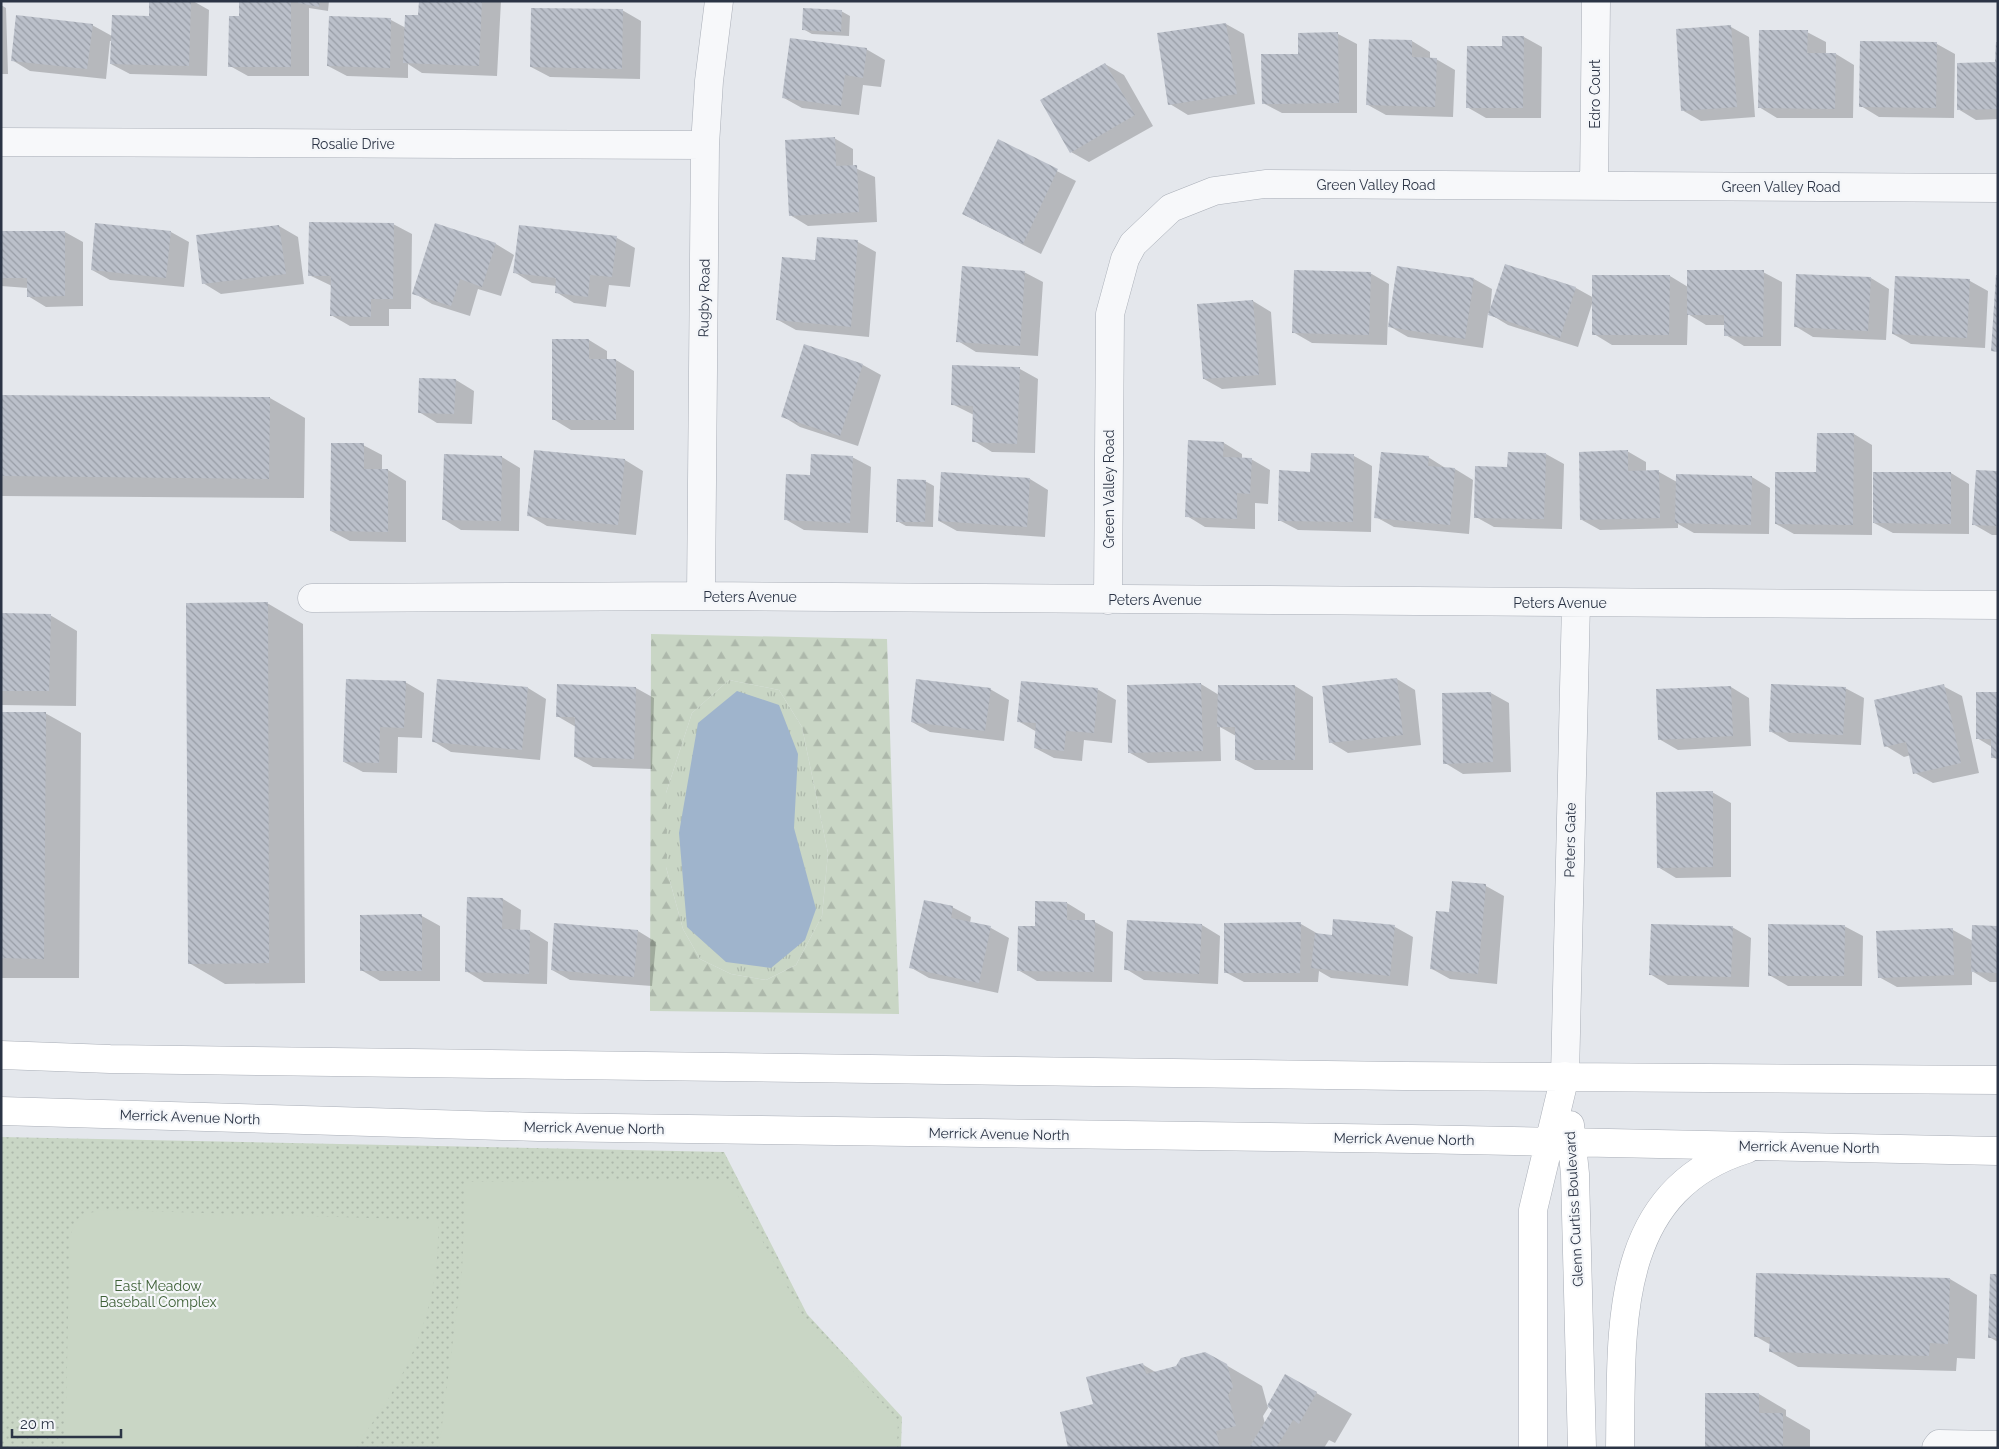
<svg xmlns="http://www.w3.org/2000/svg" width="1999" height="1449" viewBox="0 0 1999 1449" font-family="Raleway,sans-serif">
  <style>
    .grass { fill: url(#grass-tufts) }
    .forest { fill: url(#forest-firs); fill-rule: evenodd }
    .park { fill: url(#park-dots) }
    .pitch { fill: #c9d6c5 }
    .water { fill: #9fb4cc }
    .shadow { fill: #0003 }
    .building { fill: url(#building-back-hatch) }
    .lines { fill: none; stroke-linecap: round; stroke-linejoin: round }
    .street-casing { stroke: #a9aeb7; stroke-width: 29 }
    .secondary-casing { stroke: #a9aeb7; stroke-width: 29 }
    .street { stroke: #f7f8fa; stroke-width: 28 }
    .secondary { stroke: #fff; stroke-width: 28 }
    .labels { text-anchor: middle; dominant-baseline: central; stroke-width: 4.5; stroke-linejoin: round; paint-order: stroke }
    .street-label { font-size: 14px; fill: #2b3445; stroke: #f4f6f9 }
    .park-label { font-size: 14px; fill: #3f6138; stroke: #f4f6f9 }
  </style>
  <defs>
    <pattern id="grass-tufts" width="24" height="20" patternUnits="userSpaceOnUse" patternTransform="scale(1.25)"><rect width="24" height="20" fill="#c9d6c5"/><path d="M3 7l-1-3M5 7V3M7 7l1-3M15 17l-1-3M17 17v-4M19 17l1-3" fill="none" stroke="#adb8ab"/></pattern>
    <pattern id="forest-firs" width="22" height="20" patternUnits="userSpaceOnUse" patternTransform="scale(1.25)"><rect width="22" height="20" fill="#c9d6c5"/><path d="M5 1l3.5 6h-7zM16 11l3.5 6h-7z" fill="#adb8ab"/></pattern>
    <pattern id="park-dots" width="8" height="8" patternUnits="userSpaceOnUse" patternTransform="scale(1.25)"><rect width="8" height="8" fill="#c9d6c5"/><path d="M2 2h.1M6 6h.1" fill="none" stroke="#adb8ab" stroke-width="1.8" stroke-linecap="round"/></pattern>
    <pattern id="building-back-hatch" width="6" height="6" patternUnits="userSpaceOnUse" patternTransform="scale(1.25)"><rect width="6" height="6" fill="#bbc0ca"/><path d="M-1 5l2 2M0 0l6 6M5-1l2 2" fill="none" stroke="#989da6"/></pattern>
  </defs>
  <rect width="100%" height="100%" fill="#e4e7ec"/>
  <!-- grass -->
  <path class="grass" d="M729,680L779,690L802,727L828,853L822,916L796,965L766,980L731,974L700,959L683,929L666,867V793L692,713Z"/>
  <!-- forest -->
  <path class="forest" d="M651,634L887,639L899,1014L650,1011ZM729,680L779,690L802,727L828,853L822,916L796,965L766,980L731,974L700,959L683,929L666,867V793L692,713Z"/>
  <!-- park -->
  <path class="park" d="M1,1137L724,1152L807,1314L902,1417L901,1448H1Z"/>
  <!-- pitch -->
  <path class="pitch" d="M729,1179L804,1318L898,1420L897,1448H439L462,1270L466,1182Z
    M108,1210L439,1220C438,1236 438,1253 436,1269C426,1340 397,1392 354,1448H65L70,1235L81,1214Z"/>
  <!-- water -->
  <path class="water" d="M737,691L779,705L798,754L794,828L816,909L805,940L771,968L726,962L687,927L679,833L698,723Z"/>
  <!-- shadow -->
  <path class="shadow" d="M150,1H193L209,10L207,76L130,74L111,64L112,41H110L106,79L30,71L12,60L92,25L112,36L150,17Z
    M240,1H329L328,11L309,8V76H248L230,66L240,17Z
    M420,1H501L497,76L422,73L408,64V78L347,76L328,66L391,20L406,28L419,17Z
    M1,5L6,8L8,74H1Z
    M622,10L641,21L640,79L550,77L531,67Z
    M841,11L850,16L849,36L812,34L803,29Z
    M1226,24L1244,34L1255,104L1188,115L1170,104Z
    M1731,27L1749,37L1755,117L1701,121L1682,110Z
    M1807,32L1826,42V54H1836L1854,65L1853,118H1777L1759,107Z
    M1299,34H1338L1357,44V113H1282L1263,103L1299,55Z
    M1524,37L1542,47L1541,118H1486L1467,107L1503,48Z
    M1370,40L1412,41L1430,52V59H1436L1455,70L1453,117L1386,115L1368,105Z
    M1998,43V119L1976,120L1958,109L1997,64Z
    M1937,44L1955,54L1954,118L1879,117L1861,106Z
    M866,49L885,60L881,87L863,85L859,115L802,108L784,98Z
    M1105,64L1124,75L1153,126L1089,162L1071,152Z
    M834,138L853,149V167L875,177L877,222L808,226L790,215Z
    M999,141L1076,181L1041,254L963,214Z
    M393,224L412,234L411,309H389V326H350L331,315L332,286L309,275Z
    M436,225L496,244L514,255L501,296L478,289L470,316L432,304L414,293Z
    M279,226L298,237L304,284L221,294L203,283L197,236Z
    M1,232H65L83,242V306L46,307L28,296V288L1,286Z
    M171,232L189,242L184,287L110,280L92,270Z
    M617,238L635,248L630,287L609,285L606,307L574,303L556,292L557,286L532,283L514,272Z
    M818,238L858,242L876,252L869,337L796,330L778,320L816,261Z
    M1024,272L1043,282L1038,356L976,352L958,341Z
    M1763,272L1782,282L1781,346H1744L1726,335V325H1706L1688,314L1687,345H1612L1594,334L1593,301L1578,347L1508,325L1488,313L1483,348L1408,337L1389,326L1474,279L1492,289L1490,313L1576,288L1594,298L1670,276L1688,287Z
    M1370,273L1389,284L1387,345L1312,343L1293,332Z
    M1871,278L1889,289L1886,340L1813,337L1795,326Z
    M1970,281L1988,291L1985,348L1911,344L1893,334Z
    M1253,301L1271,312L1276,385L1222,389L1204,379Z
    M553,340H589L607,351V360H616L634,371V430H571L553,419Z
    M805,346L863,365L881,375L858,446L800,427L782,416Z
    M1020,369L1038,379L1035,453L992,452L974,441V415L952,404Z
    M456,380L474,391L472,424L437,423L419,412Z
    M1,396L270,398L305,418L304,498L1,496Z
    M1854,434L1872,445V535L1794,534L1776,524Z
    M1224,443L1242,454V459H1251L1270,470L1268,504L1255,503V529L1205,527L1187,516Z
    M363,445L382,455V470H388L406,481V542L350,541L331,531Z
    M1627,451L1646,462V472H1659L1677,482L1752,477L1770,488L1769,534L1694,533L1678,524V528L1600,530L1582,520Z
    M1546,454L1564,464L1562,529L1494,527L1476,517L1509,468Z
    M445,456L502,457L520,468L519,531L461,530L443,519Z
    M1354,456L1372,466L1371,532L1298,530L1279,520L1312,473Z
    M852,457L871,467L868,533L804,530L785,519L811,476Z
    M1428,457L1447,469H1455L1473,480L1469,534L1394,527L1376,517Z
    M625,460L643,471L636,535L547,526L528,515Z
    M1951,473L1969,484V534L1893,533L1874,523Z
    M1998,473V535H1992L1973,524Z
    M1030,479L1048,490L1045,537L957,531L939,521Z
    M925,481L934,486L933,527L906,526L897,521Z
    M267,603L303,624L305,983L225,984L189,963Z
    M1,615H50L77,631L76,706L1,705Z
    M1397,679L1415,690L1421,745L1348,753L1330,742Z
    M405,682L424,693L422,738L398,737L397,773L363,772L344,762Z
    M1201,684L1219,695L1295,686L1313,697V770H1255L1236,760V736L1220,727L1221,761L1148,763L1130,753Z
    M1943,686L1962,696L1979,773L1933,783L1915,773L1911,755L1904,757L1886,746Z
    M1731,687L1749,698L1751,746L1678,750L1659,739Z
    M528,688L546,699L540,760L451,752L433,741Z
    M636,688L654,698L652,769L593,767L575,757L576,727L557,716Z
    M1845,688L1864,698L1861,745L1789,742L1770,731Z
    M990,689L1009,700L1004,741L930,732L912,722Z
    M1097,689L1116,700L1112,743L1084,740L1082,761L1054,758L1035,748L1037,732L1018,721Z
    M1491,693L1509,703L1511,772L1463,774L1445,763Z
    M1998,693V760L1992,757V747L1977,738Z
    M1,713H45L81,733L79,978H1Z
    M1712,792L1731,803V877L1676,878L1658,867Z
    M1453,883L1486,886L1504,896L1497,984L1450,979L1432,969L1450,914Z
    M503,899L521,910L520,931H530L548,942L547,984L484,982L466,971Z
    M1036,903H1067L1085,914V922H1095L1113,932L1112,982L1037,981L1018,970L1036,927Z
    M952,907L971,917L970,923L991,928L1009,938L998,993L929,978L910,967Z
    M422,916L440,926V981H380L361,970Z
    M1128,921L1202,925L1220,936L1218,984L1144,980L1126,969Z
    M1334,921L1395,927L1413,937L1408,986L1331,978L1319,971L1318,982H1244L1225,972L1301,924L1320,935L1333,936Z
    M1844,926L1863,936L1862,986H1788L1769,975Z
    M1732,927L1751,938L1749,987L1668,985L1650,974Z
    M1998,928V982H1990L1972,971V985L1897,987L1879,977L1953,930L1973,941Z
    M638,931L656,942L652,986L570,980L552,970Z
    M1998,1276V1342L1989,1337Z
    M1950,1279L1977,1295L1975,1359L1957,1358L1956,1371L1798,1367L1771,1352V1345L1755,1336Z
    M1142,1364L1157,1373L1226,1365L1262,1386L1268,1408L1263,1416L1265,1424L1274,1409L1286,1375L1352,1414L1335,1443L1329,1440L1324,1448H1070L1095,1405Z
    M1706,1394H1759L1786,1410V1416L1810,1430V1448H1706Z"/>
  <!-- building -->
  <path class="building" d="M149,1H191L189,66L110,64L112,15L149,16Z
    M239,1H291V67H228L229,16H239Z
    M298,1H320L319,7L298,3Z
    M419,1H482L479,66L403,63L405,15H418Z
    M531,8L623,9L622,69L530,67Z
    M803,8L842,10L841,32L802,30Z
    M16,15L93,24L87,69L11,61Z
    M329,16L391,18L390,68L327,66Z
    M1226,23L1237,94L1168,105L1157,33Z
    M1731,25L1737,107L1681,111L1676,29Z
    M1759,30H1808L1807,53H1836L1835,109L1758,108Z
    M1338,32L1339,103L1262,104L1261,54H1298V33Z
    M1502,36H1524L1523,108H1466L1467,46H1502Z
    M790,38L867,48L863,78L845,75L841,106L782,98Z
    M1369,39L1412,40V57L1437,58L1435,107L1366,105Z
    M1860,41L1937,42L1936,108L1859,107Z
    M1996,42H1998V109L1957,110V63L1995,62Z
    M1105,63L1135,115L1070,153L1040,100Z
    M835,137L836,166L857,165L859,212L789,216L785,140Z
    M998,139L1058,169L1023,244L962,214Z
    M309,222L394,223L393,299H371V317L330,316L331,276H308Z
    M95,223L171,231L166,278L91,270Z
    M435,223L496,243L482,287L460,279L451,306L412,294Z
    M279,225L286,274L202,284L196,235Z
    M519,225L617,236L612,277L590,275L588,297L555,293L556,278L513,273Z
    M1,231H65V296L27,297V278H1Z
    M817,237L858,240L851,327L776,320L782,257L815,260Z
    M1505,264L1576,287L1560,338L1488,315Z
    M962,266L1025,271L1020,346L956,342Z
    M1397,266L1474,278L1465,339L1388,327Z
    M1294,270L1371,272L1369,335L1292,333Z
    M1687,270H1764L1763,337L1724,336V315H1687Z
    M1796,274L1871,277L1868,331L1794,327Z
    M1592,275H1670L1669,335H1592Z
    M1996,275H1998V352L1991,351Z
    M1895,276L1970,279L1967,338L1892,334Z
    M1253,300L1259,375L1203,379L1197,304Z
    M552,339H589V359H616V420H552Z
    M804,344L863,364L840,436L781,417Z
    M952,365L1020,367L1017,444L972,442L973,406L951,405Z
    M419,378L456,379L454,414L418,413Z
    M1,395L270,397L269,479L1,476Z
    M1817,433H1854L1853,525L1775,524V472H1816Z
    M1188,440L1224,442L1223,457L1252,458L1250,494L1237,493V519L1185,517Z
    M331,443H364V469H388V532L330,531Z
    M534,450L625,459L618,525L527,516Z
    M1628,450V471L1659,470L1660,518L1580,520L1579,452Z
    M1381,452L1429,456L1428,466L1455,468L1450,525L1374,518Z
    M1508,452L1546,453L1544,519L1474,518L1475,466L1507,467Z
    M1311,453L1354,454L1353,522L1278,521L1279,470L1310,472Z
    M444,454L502,456L501,521L442,520Z
    M811,454L853,456L850,523L784,520L786,474L810,475Z
    M1976,470L1998,471V526L1972,525Z
    M941,472L1030,478L1027,527L938,521Z
    M1873,472H1951V524L1873,523Z
    M1676,474L1752,476L1751,525L1675,523Z
    M897,479L926,480L925,522H896Z
    M268,602L269,963L188,964L186,603Z
    M1,613L51,614L49,691H1Z
    M1397,678L1403,735L1329,743L1322,686Z
    M346,679L406,681L404,728L380,727L379,763L343,762Z
    M437,679L528,687L522,750L432,742Z
    M916,679L991,688L985,731L911,722Z
    M1021,681L1098,688L1094,733L1066,731L1064,751L1034,748L1036,723L1017,722Z
    M1201,683L1203,751L1128,753L1127,685Z
    M557,684L636,687L634,759L574,757L575,717H556Z
    M1771,684L1846,687L1843,735L1769,732Z
    M1944,684L1961,763L1913,774L1906,742L1884,747L1874,700Z
    M1218,685H1295V760H1235V727H1217Z
    M1731,686L1733,736L1658,740L1656,689Z
    M1491,692L1493,762L1443,764L1442,693Z
    M1976,692H1998V758H1991V739H1976Z
    M1,712H46L44,959L1,958Z
    M1713,791V867L1657,868L1656,792Z
    M1452,881L1486,884L1478,974L1430,969L1436,911L1449,912Z
    M467,897L503,898L502,929L530,930L529,974L465,972Z
    M924,900L953,906L951,918L991,926L979,983L909,968Z
    M1035,901L1067,902V920H1095L1094,972L1017,971L1018,926H1035Z
    M422,914V971H360V915Z
    M1333,919L1395,925L1390,976L1311,968L1315,933L1332,935Z
    M1127,920L1202,924L1199,974L1124,970Z
    M1301,922L1300,973H1224V923Z
    M554,923L638,930L634,977L551,970Z
    M1651,924L1733,926L1731,977L1649,975Z
    M1768,924L1845,925L1844,976H1768Z
    M1972,925L1998,926V973L1971,972Z
    M1953,928L1954,975L1878,978L1876,931Z
    M1756,1273L1950,1278L1948,1344L1930,1343L1929,1356L1769,1352L1770,1337H1754Z
    M1990,1274H1998V1338H1988Z
    M1205,1352L1227,1364L1233,1387L1228,1395L1236,1426L1216,1431L1220,1448H1068L1060,1412L1093,1404L1086,1377L1143,1363L1146,1374L1176,1366L1181,1358Z
    M1285,1374L1317,1392L1299,1424L1293,1420L1276,1448H1249L1272,1410L1267,1406Z
    M1705,1393H1759V1413H1783V1448H1705Z"/>
  <g class="lines">
    <!-- street casing -->
    <g class="street-casing">
      <path id="street" d="M1,142L705,145
        M1594,186L1596,1
        M701,596L705,145L709,81L719,1
        M312,598L701,596L1998,605
        M1108,600L1110,314L1125,259L1133,244L1171,208L1214,191L1265,184L1998,188
        M1565,1076L1576,603
        M1936,1448L1939,1444L1998,1445"/>
    </g>
    <!-- secondary casing -->
    <g class="secondary-casing">
      <path id="secondary" d="M1,1055L110,1059L1403,1076L1998,1080
        M1,1111L538,1127L1412,1139L1998,1151
        M1570,1125L1575,1174L1582,1448
        M1533,1448V1210L1565,1076
        M1620,1448C1622,1333 1610,1191 1747,1149"/>
    </g>
    <!-- street -->
    <use href="#street" class="street"/>
    <!-- secondary -->
    <use href="#secondary" class="secondary"/>
  </g>
  <g class="labels">
    <!-- street labels -->
    <g class="street-label">
      <text transform="translate(1595 94) rotate(-90)">Edro Court</text>
      <text x="353" y="144">Rosalie Drive</text>
      <text x="1376" y="185">Green Valley Road</text>
      <text x="1781" y="187">Green Valley Road</text>
      <text transform="translate(704 298) rotate(-89)">Rugby Road</text>
      <text transform="translate(1109 489) rotate(-90)">Green Valley Road</text>
      <text x="750" y="597">Peters Avenue</text>
      <text x="1155" y="600">Peters Avenue</text>
      <text x="1560" y="603">Peters Avenue</text>
      <text transform="translate(1570 840) rotate(-89)">Peters Gate</text>
      <text transform="translate(190 1117) rotate(2)">Merrick Avenue North</text>
      <text transform="translate(594 1128) rotate(1)">Merrick Avenue North</text>
      <text transform="translate(999 1134) rotate(1)">Merrick Avenue North</text>
      <text transform="translate(1404 1139) rotate(1)">Merrick Avenue North</text>
      <text transform="translate(1809 1147) rotate(1)">Merrick Avenue North</text>
      <text transform="translate(1574 1209) rotate(-93)">Glenn Curtiss Boulevard</text>
    </g>
    <!-- park labels -->
    <g class="park-label">
      <text x="158" y="1286">East Meadow<tspan x="158" dy="16">Baseball Complex</tspan></text>
    </g>
  </g>
  <!-- border -->
  <rect width="1999" height="1449" fill="none" stroke="#2b3445" stroke-width="5"/>
  <!-- scale -->
  <path d="M12 1429v8h109v-8" fill="none" stroke="#2b3445" stroke-width="2.5"/>
  <text x="20" y="1429" font-size="15" fill="#2b3445" stroke="#f4f6f9" stroke-width="4" paint-order="stroke">20 m</text>
</svg>
